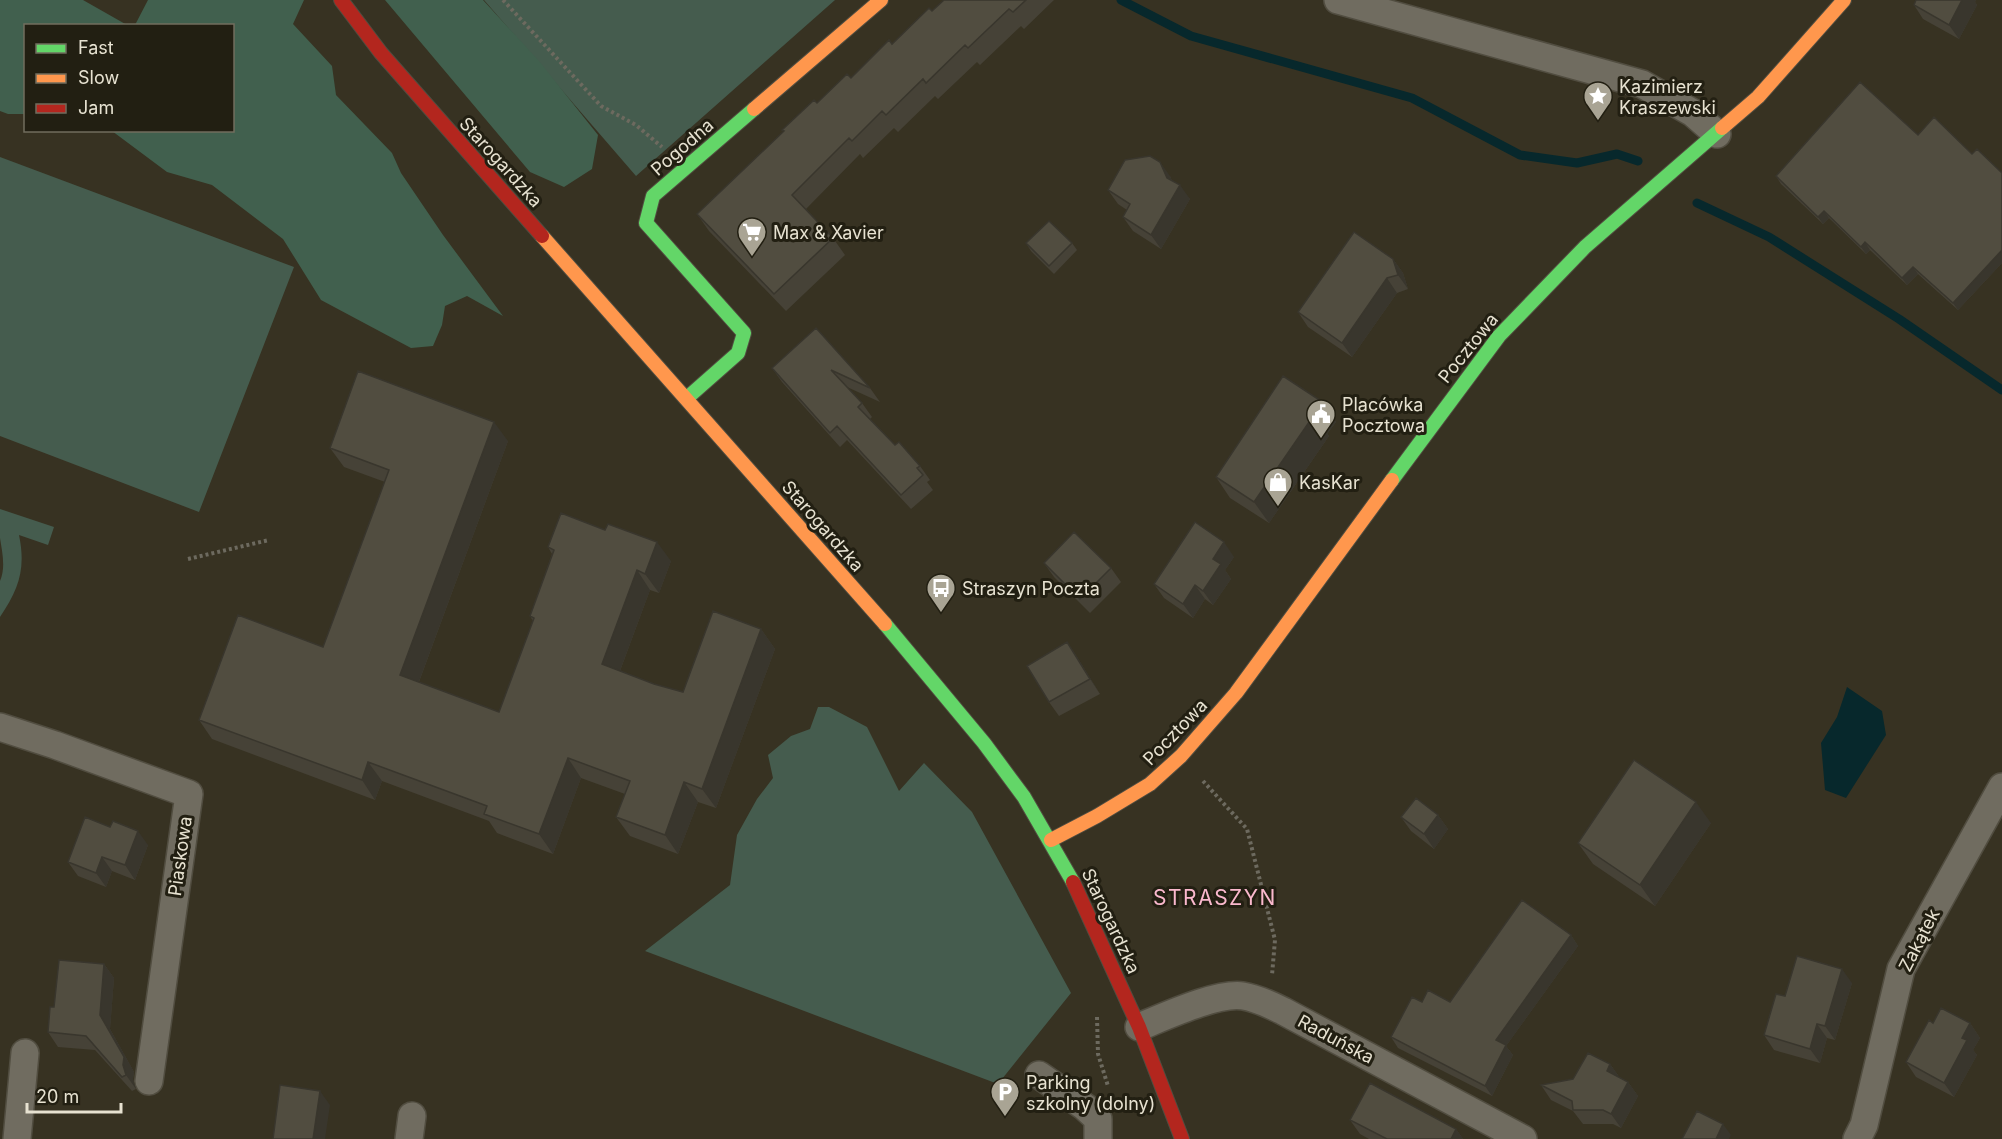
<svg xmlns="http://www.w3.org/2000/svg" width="2002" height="1139" viewBox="0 0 2002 1139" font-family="Inter,sans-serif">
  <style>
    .green { fill: #455c4e }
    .forest { fill: #41604e }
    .water { fill: #07282c }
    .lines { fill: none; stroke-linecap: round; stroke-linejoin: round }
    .stream { stroke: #07282c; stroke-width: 9 }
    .street-casing { stroke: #514d40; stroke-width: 30 }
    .fast-casing { stroke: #514d40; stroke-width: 16 }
    .slow-casing { stroke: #514d40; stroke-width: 16 }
    .jam-casing { stroke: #514d40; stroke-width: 16 }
    .path { stroke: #6d6a5f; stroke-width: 4; stroke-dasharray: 3 3; stroke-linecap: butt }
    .street { stroke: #706c60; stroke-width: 27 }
    .fast { stroke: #63d668; stroke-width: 14 }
    .slow { stroke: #ff974d; stroke-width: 14 }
    .jam { stroke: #b3261e; stroke-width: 14 }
    .wall { fill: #464237 }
    .shaded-wall { fill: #39362d }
    .building { fill: #514d40; stroke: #39362d; stroke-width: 1.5 }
    .labels { text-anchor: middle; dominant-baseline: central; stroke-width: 6; stroke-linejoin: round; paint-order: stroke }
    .poi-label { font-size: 18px; fill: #e7e2d1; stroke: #221f12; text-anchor: start }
    .street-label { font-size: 18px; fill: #e7e2d1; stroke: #221f12 }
    .quarter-label { font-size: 21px; letter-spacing: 1.5px; fill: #fab8cd; stroke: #221f12 }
  </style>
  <rect width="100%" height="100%" fill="#373222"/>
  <!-- green -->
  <path class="green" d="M484,0H835L636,176Z
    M0,157L294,267L199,512L0,436Z
    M0,509L54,527L48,545L19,535C26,569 19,589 0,617V581C6,568 2,551 0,538C0,528 0,518 0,509Z
    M818,707H829L867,727L899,791L924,763L972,812L1071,993L998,1084L645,951L730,885L737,835L757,799L773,778L768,755L791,736L810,729Z"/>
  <!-- forest -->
  <path class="forest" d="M0,0H83L127,25L26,26L25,114H8L0,111Z
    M148,0H304L293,24L332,66L336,95L392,153L401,173L443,235L503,316L467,296L445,306L442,325L433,346L411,348L321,300L283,239L212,185L167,172L112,131L232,130V26L135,25Z
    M385,0H483L539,61L598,135L592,169L564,187L530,172Z"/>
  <!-- water -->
  <path class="water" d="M1847,687L1882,711L1886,735L1846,798L1825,790L1821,743L1837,717Z"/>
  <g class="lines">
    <!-- stream -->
    <path class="stream" d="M1121,0L1191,36L1412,98L1520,155L1577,163L1617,154L1638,161
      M1697,203L1769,237L1899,319L2002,390"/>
    <!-- street casing -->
    <g class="street-casing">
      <path id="street" d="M1338,0L1642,84L1693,113L1717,134
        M0,727L55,745L189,794L149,1081
        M1139,1027C1164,1017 1217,992 1243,996C1256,998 1271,1005 1283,1011L1523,1139
        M1039,1075L1085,1107L1098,1119V1139
        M17,1139L25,1053
        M409,1139L412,1116
        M1857,1139L1864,1125L1901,969L2002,787"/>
    </g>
    <!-- fast casing -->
    <g class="fast-casing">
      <path id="fast" d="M687,398L738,353L744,333L646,223L653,196L754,109
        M1392,480L1499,336L1585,247L1722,128
        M885,624L984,743L1024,797L1073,882"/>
    </g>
    <!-- slow casing -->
    <g class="slow-casing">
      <path id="slow" d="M754,109L881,0
        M1722,128L1758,97L1844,0
        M542,236L885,624
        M1051,840L1097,816L1150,784L1181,756L1236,693L1392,480"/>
    </g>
    <!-- jam casing -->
    <g class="jam-casing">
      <path id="jam" d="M341,0L381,53L542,236
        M1073,882L1139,1027L1182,1139"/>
    </g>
    <!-- path -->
    <path class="path" d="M503,0L601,106L636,125L662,147
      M188,559L269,540
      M1203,781L1247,829L1275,940L1272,975
      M1097,1017L1098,1054L1108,1086"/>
    <!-- street -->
    <use href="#street" class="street"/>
    <!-- fast -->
    <use href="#fast" class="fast"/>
    <!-- slow -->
    <use href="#slow" class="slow"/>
    <!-- jam -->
    <use href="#jam" class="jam"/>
  </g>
  <!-- wall -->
  <path class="wall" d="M944,0H1054L1024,29L1021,26L980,65L977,62L938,99L935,96L898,132L894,128L863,158L860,154L806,209L833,238L845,255L786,311L709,231L697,214L817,103L851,78L932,11Z
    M1916,0H1976L1975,2L1977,5L1959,39L1923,19L1914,5Z
    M1918,135L1972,154L2002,173V263L1958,310L1918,274L1907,285L1870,250L1866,254L1829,218L1823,224L1781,184L1776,176Z
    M1170,176L1172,181L1190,199L1161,249L1133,231L1123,217L1127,210L1118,204L1108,190Z
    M1026,243H1072L1077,250L1054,274L1031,251Z
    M1393,259L1403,273L1408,289L1397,293L1352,357L1308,327L1298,312Z
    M816,328L870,388L880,402L847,387L862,403L872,417L870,419L895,445L920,466L930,480L927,482L933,490L911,509L847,440L840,447L782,382L772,368Z
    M1321,401L1336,422L1327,434L1329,436L1269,523L1230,498L1216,477Z
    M508,441L419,682L499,712L533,621L530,616L552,554L548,547L671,561L659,593L650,590L620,671L654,684L683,692L761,629L775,649L716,808L698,802L678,854L630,836L616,817L625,794L581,778L553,854L497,833L489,821L382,781L375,800L212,739L199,720L323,647L385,482L344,467L330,448Z
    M1234,557L1225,570L1231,579L1213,605L1205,599L1193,618L1164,598L1154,584Z
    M1044,563L1111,568L1121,582L1090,613L1054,577Z
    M1067,642L1077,657L1100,694L1059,716L1049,702Z
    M1438,815L1448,829L1434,849L1411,831L1401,817Z
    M1711,823L1655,906L1593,864L1578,843Z
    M148,845L135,880L112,871L106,887L78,876L68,862Z
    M1571,935L1578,946L1506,1046L1513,1055L1492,1096L1398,1048L1391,1037L1450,1002Z
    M104,964L114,978L110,1029L134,1072L133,1079L136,1089L132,1091L95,1050L58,1047L48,1032L54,1007Z
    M1852,983L1835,1040L1827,1038L1820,1063L1774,1050L1764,1035L1785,996Z
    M1933,1023H1970L1980,1038L1973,1050L1977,1055L1954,1097L1916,1077L1906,1062Z
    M1610,1064L1620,1078L1628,1082L1638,1096L1621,1128L1613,1124H1583L1573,1111L1551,1100L1541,1085L1573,1079Z
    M1350,1120L1456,1129L1463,1139H1369L1360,1134Z"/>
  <!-- shaded-wall -->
  <path class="shaded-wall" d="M1962,0H1976L1975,2L1977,5L1959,39L1949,25Z
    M1160,162L1170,176L1176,190L1180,185L1190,199L1161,249L1151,235L1167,178Z
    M1824,211L1829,218L1823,224L1818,217Z
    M1865,242L1870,250L1866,254L1861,247Z
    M2002,250V263L1958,310L1953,303Z
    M1393,259L1403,273L1408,289L1398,275Z
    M1913,267L1918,274L1907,285L1902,278Z
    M1387,278L1397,293L1352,357L1342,343Z
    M1321,401L1336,422L1327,434L1329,436L1269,523L1254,502Z
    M494,422L508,441L414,695L400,675Z
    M657,542L671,561L659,593L645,574Z
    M1224,542L1234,557L1225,570L1231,579L1213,605L1203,591L1213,559Z
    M637,570L650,590L615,684L602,664Z
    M1195,585L1205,599L1193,618L1183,604Z
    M761,629L775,649L716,808L702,789Z
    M1067,642L1077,657L1100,694L1090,679Z
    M568,758L581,778L553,854L539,834Z
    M368,762L382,781L375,800L362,780Z
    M684,782L698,802L678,854L665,835Z
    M1696,802L1711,823L1655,906L1640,885Z
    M1438,815L1448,829L1434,849L1424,834Z
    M138,831L148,845L135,880L125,865Z
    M102,857L112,871L106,887L96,873Z
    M1571,935L1578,946L1506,1046L1513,1055L1492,1096L1485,1086L1496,1040Z
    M104,964L114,978L110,1029L134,1072L133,1079L136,1089L126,1075L100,1015Z
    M1842,969L1852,983L1835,1040L1825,1026Z
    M1970,1023L1980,1038L1973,1050L1977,1055L1954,1097L1944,1083L1962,1038Z
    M1817,1024L1827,1038L1820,1063L1810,1049Z
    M1610,1064L1620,1078L1607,1071Z
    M1628,1082L1638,1096L1621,1128L1611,1114Z
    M320,1091L330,1105L325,1139H313Z
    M1723,1124L1731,1135L1729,1139H1716Z
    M1456,1129L1463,1139H1451Z"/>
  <!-- building -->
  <path class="building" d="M944,0H1026L1013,12L1009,9L968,48L965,45L926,83L923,79L886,115L882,111L852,141L849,138L792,195L833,238L774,294L697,214L784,131L782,130L814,100L817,103L847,74L851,78L889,40L892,44L929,8L932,11Z
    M1916,0H1962L1949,25L1914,5Z
    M1860,82L1918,135L1934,117L1972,154L1977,149L2002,173V250L1953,303L1913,267L1902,278L1865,242L1861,247L1824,211L1818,217L1776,176Z
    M1150,156L1160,162L1167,178L1180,185L1151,235L1123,217L1130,204L1108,190L1125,160Z
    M1049,221L1072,243L1049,266L1026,243Z
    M1354,232L1393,259L1398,275L1387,278L1342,343L1298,312Z
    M816,328L870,388L831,370L862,403L858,407L895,445L899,442L920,466L917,468L923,475L901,495L837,426L830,433L772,368Z
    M358,371L494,422L400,675L499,712L534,618L530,616L554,550L548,547L561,513L605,530L608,524L657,542L645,574L637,570L602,664L654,684L683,692L713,611L761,629L702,789L684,782L665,835L616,817L630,781L568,758L539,834L484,814L487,806L368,762L362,780L199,720L238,615L323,647L389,470L330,448Z
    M1283,376L1321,401L1312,414L1314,415L1254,502L1216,477Z
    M1195,522L1224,542L1213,559L1221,564L1203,591L1195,585L1183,604L1154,584Z
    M1074,532L1111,568L1080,599L1044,563Z
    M1067,642L1090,679L1049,702L1027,666Z
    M1634,760L1696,802L1640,885L1578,843Z
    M1416,798L1438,815L1424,834L1401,817Z
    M85,817L110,827L113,821L138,831L125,865L102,857L96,873L68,862Z
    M1522,900L1571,935L1496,1040L1506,1045L1485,1086L1391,1037L1412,997L1422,1002L1428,990L1450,1002Z
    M1797,956L1842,969L1825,1026L1817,1024L1810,1049L1764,1035L1776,994L1785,996Z
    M59,960L104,964L100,1015L124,1057L123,1065L126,1075L122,1077L86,1036L48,1032L50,1007H54Z
    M1941,1008L1970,1023L1962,1038L1967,1040L1944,1083L1906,1062L1929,1020L1933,1023Z
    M1588,1053L1610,1064L1607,1071L1628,1082L1611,1114L1603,1110H1573L1572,1101L1541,1085L1573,1079Z
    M1370,1083L1456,1129L1451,1139H1387L1350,1120Z
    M280,1085L320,1091L313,1139H273Z
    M1697,1111L1723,1124L1716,1139H1682Z"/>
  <!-- icons -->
  <defs>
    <g id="sight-pin" transform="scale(1.5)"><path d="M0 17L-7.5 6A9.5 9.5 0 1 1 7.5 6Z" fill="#a9a494" stroke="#221f12"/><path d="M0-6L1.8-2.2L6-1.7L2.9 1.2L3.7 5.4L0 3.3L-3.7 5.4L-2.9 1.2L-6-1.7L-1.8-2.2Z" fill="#fff"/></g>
    <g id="supermarket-pin" transform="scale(1.5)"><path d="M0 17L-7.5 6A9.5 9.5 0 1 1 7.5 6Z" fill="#a9a494" stroke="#221f12"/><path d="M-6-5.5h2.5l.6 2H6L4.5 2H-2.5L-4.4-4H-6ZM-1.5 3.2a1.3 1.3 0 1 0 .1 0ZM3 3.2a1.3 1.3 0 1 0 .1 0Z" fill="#fff"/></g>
    <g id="civic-pin" transform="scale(1.5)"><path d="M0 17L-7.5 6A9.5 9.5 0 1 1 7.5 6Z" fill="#a9a494" stroke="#221f12"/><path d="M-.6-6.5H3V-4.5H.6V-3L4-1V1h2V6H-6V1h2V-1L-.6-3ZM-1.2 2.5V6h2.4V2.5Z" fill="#fff"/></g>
    <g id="shop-pin" transform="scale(1.5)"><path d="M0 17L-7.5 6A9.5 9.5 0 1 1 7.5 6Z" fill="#a9a494" stroke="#221f12"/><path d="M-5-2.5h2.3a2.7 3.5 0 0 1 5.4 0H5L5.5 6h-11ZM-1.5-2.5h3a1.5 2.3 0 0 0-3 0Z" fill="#fff"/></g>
    <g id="bus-pin" transform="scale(1.5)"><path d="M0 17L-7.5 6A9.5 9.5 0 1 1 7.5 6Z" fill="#a9a494" stroke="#221f12"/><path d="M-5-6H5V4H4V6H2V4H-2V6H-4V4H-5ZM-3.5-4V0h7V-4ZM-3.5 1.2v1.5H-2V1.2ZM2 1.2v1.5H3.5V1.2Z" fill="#fff"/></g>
    <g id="parking-pin" transform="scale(1.5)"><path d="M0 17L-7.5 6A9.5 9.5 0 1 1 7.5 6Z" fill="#a9a494" stroke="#221f12"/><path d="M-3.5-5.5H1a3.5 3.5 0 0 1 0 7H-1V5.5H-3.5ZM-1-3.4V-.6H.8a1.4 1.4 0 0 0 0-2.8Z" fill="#fff"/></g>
  </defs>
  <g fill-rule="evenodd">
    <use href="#sight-pin" x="1598" y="96"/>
    <use href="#supermarket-pin" x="752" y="232"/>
    <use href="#civic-pin" x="1321" y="414"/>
    <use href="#shop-pin" x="1278" y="482"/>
    <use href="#bus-pin" x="941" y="588"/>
    <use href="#parking-pin" x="1005" y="1092"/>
  </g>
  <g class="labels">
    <!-- poi labels -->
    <g class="poi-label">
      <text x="1619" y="86">Kazimierz<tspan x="1619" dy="21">Kraszewski</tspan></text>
      <text x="773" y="232">Max &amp; Xavier</text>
      <text x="1342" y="404">Placówka<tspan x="1342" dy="21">Pocztowa</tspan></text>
      <text x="1299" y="482">KasKar</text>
      <text x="962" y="588">Straszyn Poczta</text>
      <text x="1026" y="1082">Parking<tspan x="1026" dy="21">szkolny (dolny)</tspan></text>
    </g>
    <!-- street labels -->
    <g class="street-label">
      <text transform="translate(682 147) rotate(-41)">Pogodna</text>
      <text transform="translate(501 162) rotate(48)">Starogardzka</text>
      <text transform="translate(1468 348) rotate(-51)">Pocztowa</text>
      <text transform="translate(823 526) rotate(49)">Starogardzka</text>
      <text transform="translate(1175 732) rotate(-46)">Pocztowa</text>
      <text transform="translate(180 856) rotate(-82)">Piaskowa</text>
      <text transform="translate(1111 921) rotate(65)">Starogardzka</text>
      <text transform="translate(1919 940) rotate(-63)">Zakątek</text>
      <text transform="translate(1336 1039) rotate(28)">Raduńska</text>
    </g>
    <!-- quarter labels -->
    <g class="quarter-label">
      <text x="1215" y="897">STRASZYN</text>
    </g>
  </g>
  <!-- legend -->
  <rect x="24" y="24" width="210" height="108" fill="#221f12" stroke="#716d5e" stroke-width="1.5"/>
  <rect x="36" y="44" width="30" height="9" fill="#63d668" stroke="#716d5e" stroke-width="1.5"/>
  <text x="78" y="54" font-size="18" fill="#e7e2d1">Fast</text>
  <rect x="36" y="74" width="30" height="9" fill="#ff974d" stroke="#716d5e" stroke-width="1.5"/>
  <text x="78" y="84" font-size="18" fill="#e7e2d1">Slow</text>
  <rect x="36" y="104" width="30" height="9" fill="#b3261e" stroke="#716d5e" stroke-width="1.5"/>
  <text x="78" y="114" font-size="18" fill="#e7e2d1">Jam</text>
  <!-- scale -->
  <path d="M27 1103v9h94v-9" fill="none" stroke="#e7e2d1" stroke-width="3"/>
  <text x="36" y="1103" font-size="18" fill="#e7e2d1" stroke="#221f12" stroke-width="4.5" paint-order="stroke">20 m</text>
</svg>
